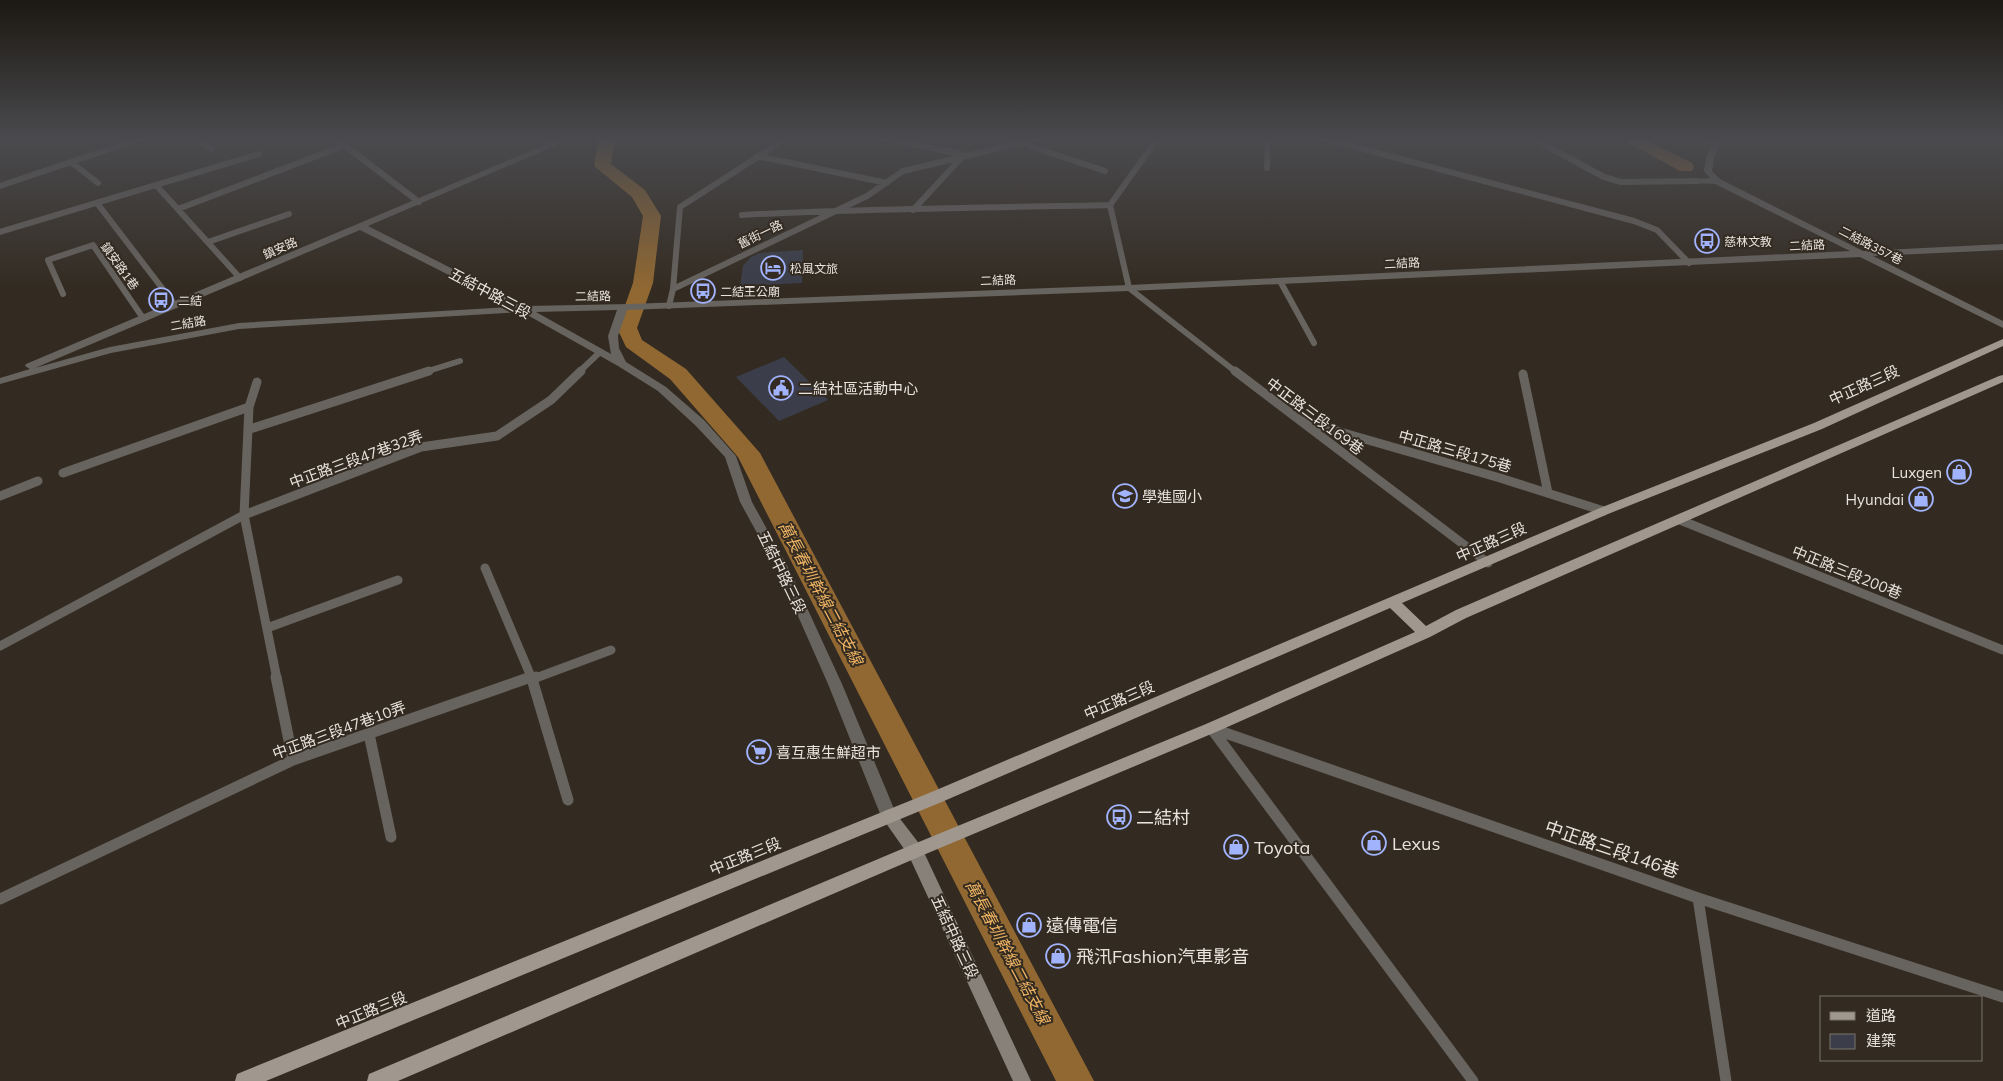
<svg xmlns="http://www.w3.org/2000/svg" width="2003" height="1081" viewBox="0 0 2003 1081" font-family="Mulish,'Noto Sans TC',sans-serif">
  <style>
    .lines { fill: none; stroke-linecap: round; stroke-linejoin: round }
    .canal { fill: #916832; fill-rule: evenodd }
    .building { fill: #3b3e4a }
    .lane-far2 { stroke: #67635e; stroke-width: 6 }
    .lane-far1 { stroke: #67635e; stroke-width: 9 }
    .lane { stroke: #67635e; stroke-width: 11 }
    .street { fill: #67635e; fill-rule: evenodd }
    .secondary { fill: #878179; fill-rule: evenodd }
    .primary { fill: #a0988e; fill-rule: evenodd }
    .labels { text-anchor: middle; dominant-baseline: central; stroke-width: 4; stroke-linejoin: round; paint-order: stroke }
    .far-street-label { font-size: 12px; fill: #e8e3dd; stroke: #332b21 }
    .far-poi-label { font-size: 12px; fill: #e8e3dd; stroke: #332b21; text-anchor: start }
    .street-label { font-size: 15px; fill: #e8e3dd; stroke: #332b21 }
    .poi-label { font-size: 15px; fill: #e8e3dd; stroke: #332b21; text-anchor: start }
    .water-label { font-size: 16px; font-style: italic; fill: #edb263; stroke: #332b21 }
    .near-poi-label { font-size: 18px; fill: #e8e3dd; stroke: #332b21; text-anchor: start }
    .near-street-label { font-size: 18px; fill: #e8e3dd; stroke: #332b21 }
  </style>
  <rect width="100%" height="100%" fill="#332b21"/>
  <g class="lines">
    <!-- canal -->
    <path class="canal" d="M599,138H615L611,164L645,190L661,216L653,283L637,328L642,340L686,369L760,453L1094,1081H1056L738,457L670,379L626,347L617,328L633,283L643,216L632,197L594,166Z
      M1620,138H1641L1692,163L1694,167L1692,171H1680Z"/>
  </g>
  <!-- building -->
  <path class="building" d="M803,250L802,283L740,286L743,266L751,257L760,253Z
    M784,357L828,400L779,421L736,377Z"/>
  <g class="lines">
    <!-- lane-far2 -->
    <path class="lane-far2" d="M196,138L212,149
      M335,138L419,202
      M545,138L554,145
      M883,138L961,154
      M1158,138L1110,205L1129,288L1236,372
      M1322,138L1634,221L1657,230L1689,263
      M1532,138L1604,177L1621,182L1698,181
      M1704,138L1716,144
      M1021,143L1105,171
      M757,156L887,183
      M71,162L98,183
      M1267,168L1268,138
      M156,185L240,278
      M0,186L142,138
      M97,203L175,305
      M178,209L343,146
      M913,210L964,155
      M742,215C864,208 987,208 1110,205
      M0,232L259,154
      M208,242L289,214
      M1280,281L1314,343
      M673,289L680,207L787,138
      M63,294L48,260L93,245L143,318
      M669,306L673,289L867,196L903,171L1042,138
      M425,372L460,361
      M579,372L599,353"/>
    <!-- lane-far1 -->
    <path class="lane-far1" d="M1235,371L1488,563
      M1523,374L1548,493
      M257,382L249,407L244,515L277,679
      M1302,421L1500,478L1604,511
      M250,429L429,371
      M63,473L249,407
      M0,496L38,481
      M1680,520L2003,650
      M485,568L532,679
      M267,628L398,580
      M0,646L244,515L421,447L497,436L551,400L581,371
      M533,679L611,650"/>
    <!-- lane -->
    <path class="lane" d="M276,677L293,760
      M536,677L532,679L568,800
      M1211,728L1698,898L2003,997
      M1211,728L1473,1081
      M369,734L391,837
      M1698,898L1726,1081
      M0,899L293,760L531,677"/>
    <!-- street -->
    <path class="street" d="M561,138H573L368,226L526,306L630,304L1129,285L1850,251L1715,184L1695,183V179L1710,178L1704,171L1706,158L1715,138H1723L1714,158L1712,171L1720,179L1863,251L2003,244V250L1873,256L2003,321V328L1860,257L1129,291L627,310L618,336L619,348L626,362L666,387L704,420L736,456L752,502L791,573L842,684L897,816L894,821L889,823L884,821L881,816L828,684L779,573L740,502L725,457L696,426L658,391L618,366L522,312L239,329L111,353L0,384V378L30,369L25,366L26,364ZM360,230L512,307L239,323L110,347L35,368ZM617,310L608,336L611,354L536,312Z"/>
    <!-- secondary -->
    <path class="secondary" d="M889,809L894,811L921,846L1031,1081H1013L909,856L881,816L884,811Z"/>
    <!-- primary -->
    <path class="primary" d="M2003,339V346L1822,429L1608,514L1402,603L1426,626L1456,610L1999,376L2003,375V382L1466,618L1430,637L1216,732L921,856L398,1081H367L369,1074L909,846L1206,724L1415,632L1390,608L944,801L266,1081H235L237,1074L934,791L1600,508L1814,423Z"/>
  </g>
  <!-- sky -->
  <linearGradient id="sky" x2="0" y2="1"><stop stop-color="#1c1812"/><stop offset="0.48" stop-color="#4a4a4e"/><stop offset="1" stop-color="#4a4a4e" stop-opacity="0"/></linearGradient>
  <rect width="2003" height="290" fill="url(#sky)"/>
  <!-- icons -->
  <defs>
    <g id="bus-ring" transform="scale(1.25)"><circle r="9.5" fill="#332b21" stroke="#a1b3fd" stroke-width="1.5"/><path d="M-5-6H5V4H4V6H2V4H-2V6H-4V4H-5ZM-3.5-4V0h7V-4ZM-3.5 1.2v1.5H-2V1.2ZM2 1.2v1.5H3.5V1.2Z" fill="#a1b3fd"/></g>
    <g id="hotel-ring" transform="scale(1.25)"><circle r="9.5" fill="#332b21" stroke="#a1b3fd" stroke-width="1.5"/><path d="M-6-4.5h1.5V1H6V5H4.5V3h-9V5H-6ZM-4 0a1.8 1.8 0 1 1 3.6 0ZM.5 0V-2.5h3Q6-2.5 6 0Z" fill="#a1b3fd"/></g>
    <g id="civic-ring" transform="scale(1.25)"><circle r="9.5" fill="#332b21" stroke="#a1b3fd" stroke-width="1.5"/><path d="M-.6-6.5H3V-4.5H.6V-3L4-1V1h2V6H-6V1h2V-1L-.6-3ZM-1.2 2.5V6h2.4V2.5Z" fill="#a1b3fd"/></g>
    <g id="shop-ring" transform="scale(1.25)"><circle r="9.5" fill="#332b21" stroke="#a1b3fd" stroke-width="1.5"/><path d="M-5-2.5h2.3a2.7 3.5 0 0 1 5.4 0H5L5.5 6h-11ZM-1.5-2.5h3a1.5 2.3 0 0 0-3 0Z" fill="#a1b3fd"/></g>
    <g id="school-ring" transform="scale(1.25)"><circle r="9.5" fill="#332b21" stroke="#a1b3fd" stroke-width="1.5"/><path d="M0-5L7-2L0 1L-7-2ZM-4 1L0 2.5L4 1V4Q0 6-4 4Z" fill="#a1b3fd"/></g>
    <g id="supermarket-ring" transform="scale(1.25)"><circle r="9.5" fill="#332b21" stroke="#a1b3fd" stroke-width="1.5"/><path d="M-6-5.5h2.5l.6 2H6L4.5 2H-2.5L-4.4-4H-6ZM-1.5 3.2a1.3 1.3 0 1 0 .1 0ZM3 3.2a1.3 1.3 0 1 0 .1 0Z" fill="#a1b3fd"/></g>
  </defs>
  <g fill-rule="evenodd">
    <use href="#bus-ring" x="1707" y="241"/>
    <use href="#hotel-ring" x="773" y="268"/>
    <use href="#bus-ring" x="703" y="291"/>
    <use href="#bus-ring" x="161" y="300"/>
    <use href="#civic-ring" x="781" y="388"/>
    <use href="#shop-ring" x="1959" y="472"/>
    <use href="#school-ring" x="1125" y="496"/>
    <use href="#shop-ring" x="1921" y="499"/>
    <use href="#supermarket-ring" x="759" y="752"/>
    <use href="#bus-ring" x="1119" y="817"/>
    <use href="#shop-ring" x="1374" y="843"/>
    <use href="#shop-ring" x="1236" y="847"/>
    <use href="#shop-ring" x="1029" y="925"/>
    <use href="#shop-ring" x="1058" y="956"/>
  </g>
  <g class="labels">
    <!-- far-street labels -->
    <g class="far-street-label">
      <text transform="translate(760 234) rotate(-26)">舊街一路</text>
      <text transform="translate(1807 245) rotate(-3)">二結路</text>
      <text transform="translate(1871 245) rotate(27)">二結路357巷</text>
      <text transform="translate(280 248) rotate(-23)">鎮安路</text>
      <text transform="translate(1402 263) rotate(-3)">二結路</text>
      <text transform="translate(120 266) rotate(54)">鎮安路1巷</text>
      <text transform="translate(998 280) rotate(-2)">二結路</text>
      <text transform="translate(593 296) rotate(-1)">二結路</text>
      <text transform="translate(188 323) rotate(-10)">二結路</text>
    </g>
    <!-- far-poi labels -->
    <g class="far-poi-label">
      <text x="1724" y="241">慈林文教</text>
      <text x="790" y="268">松風文旅</text>
      <text x="720" y="291">二結王公廟</text>
      <text x="178" y="300">二結</text>
    </g>
    <!-- street labels -->
    <g class="street-label">
      <text transform="translate(490 293) rotate(28)">五結中路三段</text>
      <text transform="translate(1864 385) rotate(-24)">中正路三段</text>
      <text transform="translate(1315 416) rotate(37)">中正路三段169巷</text>
      <text transform="translate(1455 451) rotate(16)">中正路三段175巷</text>
      <text transform="translate(356 459) rotate(-20)">中正路三段47巷32弄</text>
      <text transform="translate(1491 542) rotate(-24)">中正路三段</text>
      <text transform="translate(782 572) rotate(64)">五結中路三段</text>
      <text transform="translate(1847 572) rotate(22)">中正路三段200巷</text>
      <text transform="translate(1119 700) rotate(-23)">中正路三段</text>
      <text transform="translate(339 730) rotate(-20)">中正路三段47巷10弄</text>
      <text transform="translate(745 856) rotate(-22)">中正路三段</text>
      <text transform="translate(955 937) rotate(65)">五結中路三段</text>
      <text transform="translate(371 1010) rotate(-22)">中正路三段</text>
    </g>
    <!-- poi labels -->
    <g class="poi-label">
      <text x="798" y="388">二結社區活動中心</text>
      <text x="1942" y="472" text-anchor="end">Luxgen</text>
      <text x="1142" y="496">學進國小</text>
      <text x="1904" y="499" text-anchor="end">Hyundai</text>
      <text x="776" y="752">喜互惠生鮮超市</text>
    </g>
    <!-- water labels -->
    <g class="water-label">
      <text transform="translate(821 593) rotate(62)">萬長春圳幹線二結支線</text>
      <text transform="translate(1008 952) rotate(62)">萬長春圳幹線二結支線</text>
    </g>
    <!-- near-poi labels -->
    <g class="near-poi-label">
      <text x="1136" y="817">二結村</text>
      <text x="1392" y="843">Lexus</text>
      <text x="1254" y="847">Toyota</text>
      <text x="1046" y="925">遠傳電信</text>
      <text x="1076" y="956">飛汛Fashion汽車影音</text>
    </g>
    <!-- near-street labels -->
    <g class="near-street-label">
      <text transform="translate(1612 849) rotate(19)">中正路三段146巷</text>
    </g>
  </g>
  <!-- legend -->
  <rect x="1820" y="996" width="162" height="65" fill="#332b21" stroke="#7b756c"/>
  <rect x="1830" y="1012" width="25" height="8" fill="#a0988e" stroke="#7b756c"/>
  <text x="1866" y="1021" font-size="15" fill="#e8e3dd">道路</text>
  <rect x="1830" y="1034" width="25" height="15" fill="#3b3e4a" stroke="#7b756c"/>
  <text x="1866" y="1046" font-size="15" fill="#e8e3dd">建築</text>
</svg>
